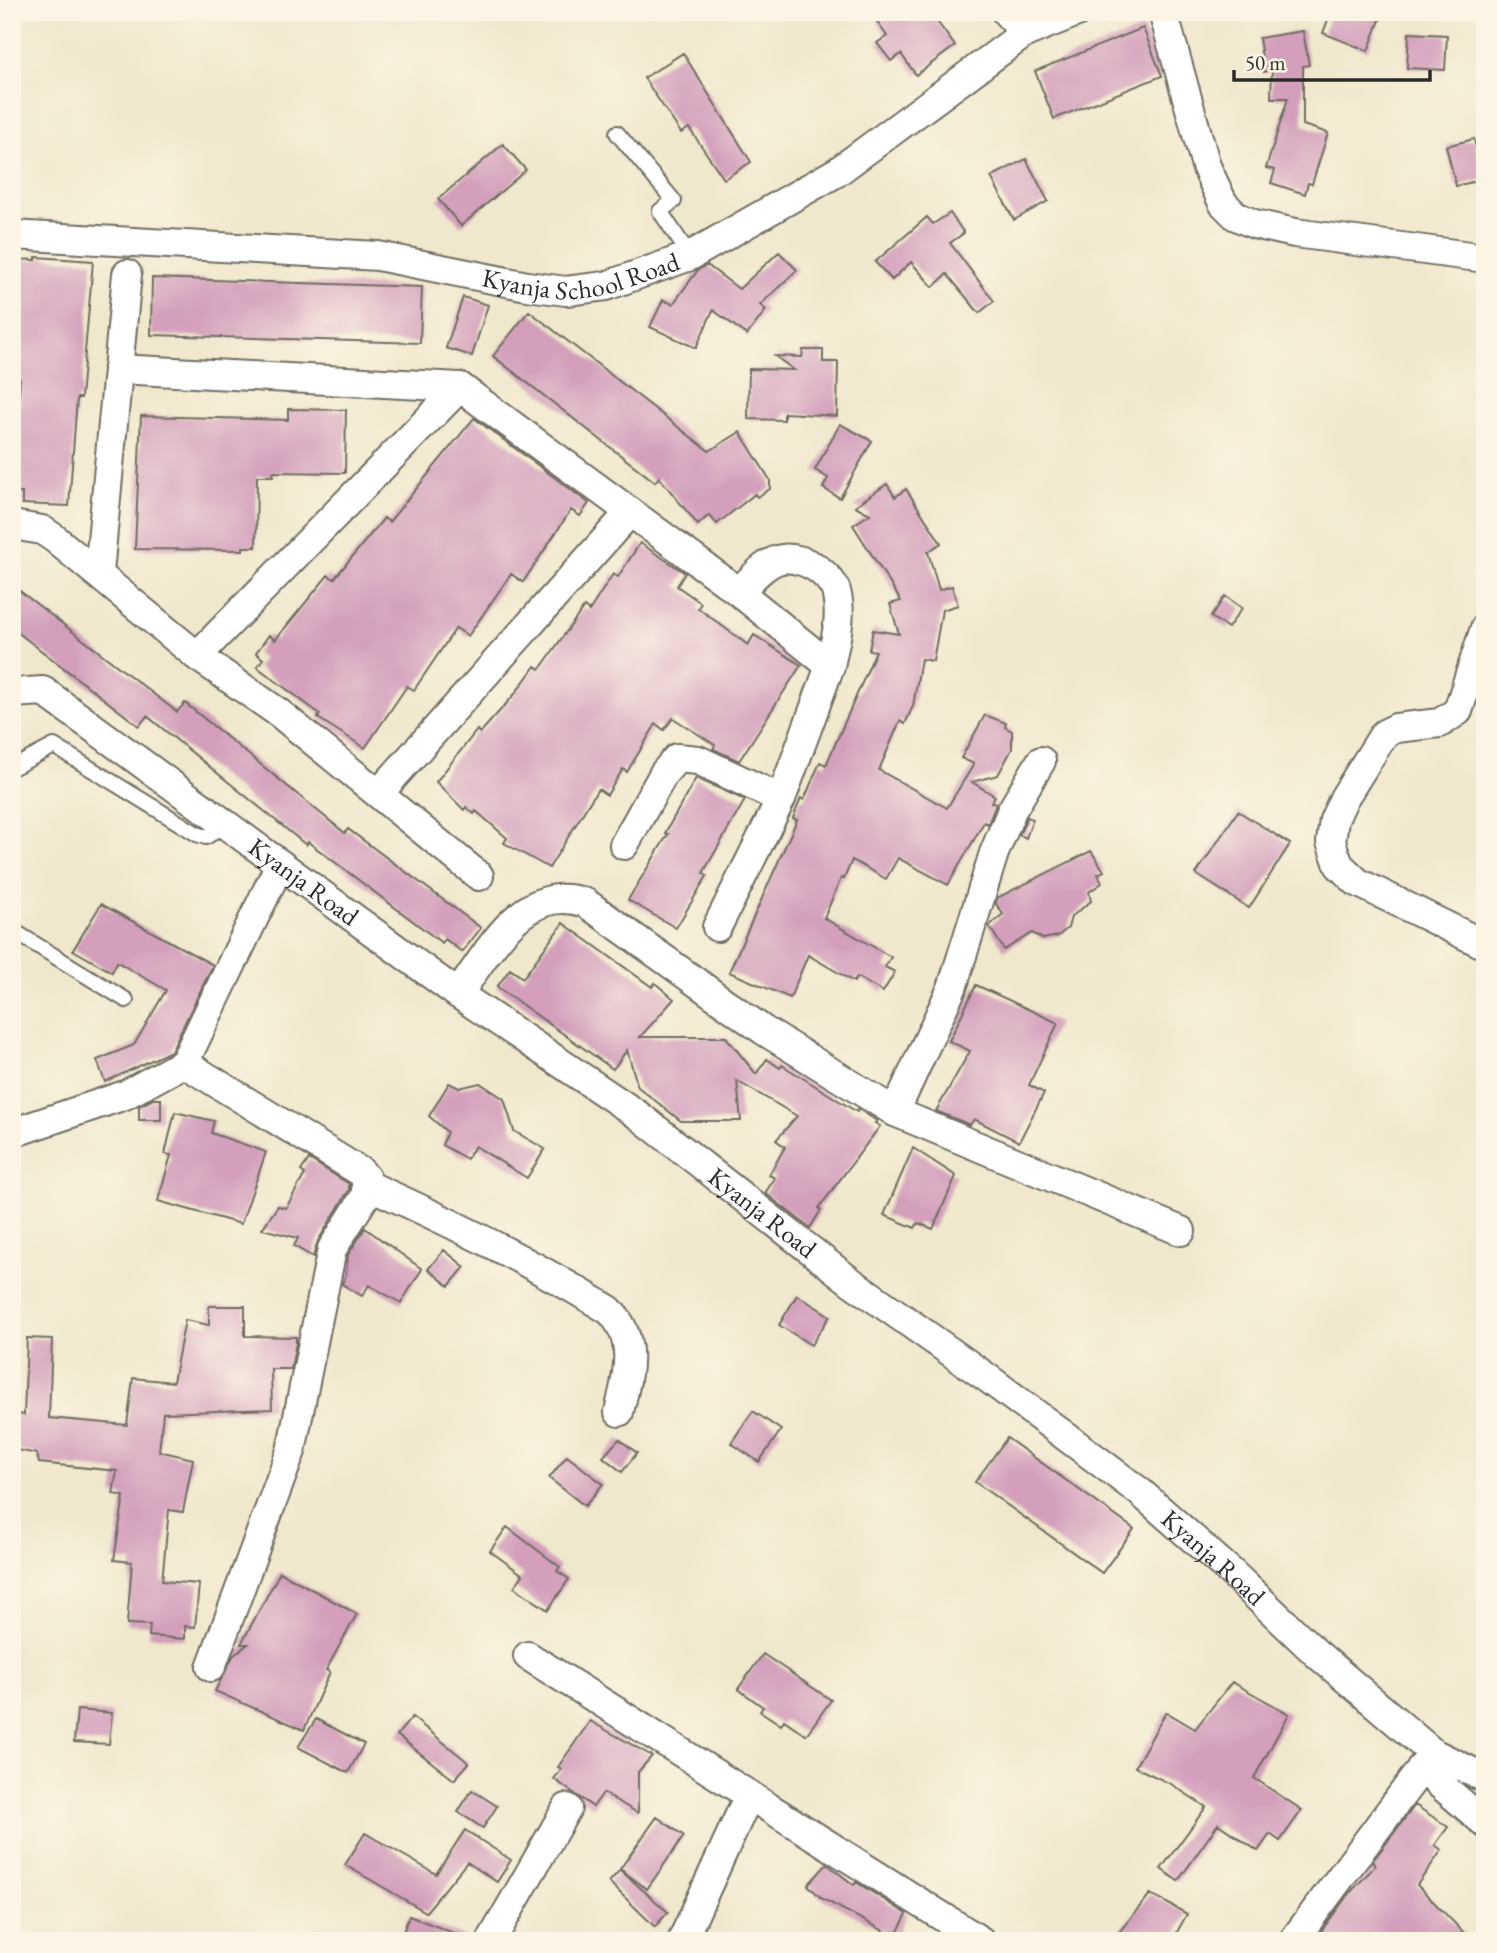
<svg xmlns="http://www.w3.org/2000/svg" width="1497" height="1953" viewBox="0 0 1497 1953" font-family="'EB Garamond',serif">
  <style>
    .building { fill: #d39fbb }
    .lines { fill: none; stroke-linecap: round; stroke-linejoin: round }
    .lane-casing { stroke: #706d63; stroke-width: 18 }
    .street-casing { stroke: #706d63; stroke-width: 32 }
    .lane { stroke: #fff; stroke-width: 14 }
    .street { stroke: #fff; stroke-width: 28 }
    .labels { text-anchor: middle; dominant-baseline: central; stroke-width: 7; stroke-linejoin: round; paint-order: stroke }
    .street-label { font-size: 26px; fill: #2b2b2b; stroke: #fcf5e5 }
  </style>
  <rect width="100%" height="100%" fill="#fcf5e5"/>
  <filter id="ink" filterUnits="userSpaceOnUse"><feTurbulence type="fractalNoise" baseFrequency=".0143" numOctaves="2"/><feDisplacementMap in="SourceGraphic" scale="14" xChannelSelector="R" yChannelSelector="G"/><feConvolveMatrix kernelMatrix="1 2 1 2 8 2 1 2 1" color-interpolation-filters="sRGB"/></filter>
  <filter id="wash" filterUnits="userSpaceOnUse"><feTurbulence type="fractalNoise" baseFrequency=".00686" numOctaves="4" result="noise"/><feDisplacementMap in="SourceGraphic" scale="28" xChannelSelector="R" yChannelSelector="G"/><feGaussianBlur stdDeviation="1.57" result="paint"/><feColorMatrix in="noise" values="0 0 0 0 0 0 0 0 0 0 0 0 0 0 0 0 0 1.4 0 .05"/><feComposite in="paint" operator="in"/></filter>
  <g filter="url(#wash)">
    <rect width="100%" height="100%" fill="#f0e8cc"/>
    <g id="blocks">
      <!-- building -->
      <path class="building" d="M890,12H930L955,46L916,75L901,54L891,61L877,43L887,36L877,22Z
        M1331,12H1383L1368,51L1323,33Z
        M1143,28L1162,76L1054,119L1035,71Z
        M1303,31L1309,65L1303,66V125L1328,133L1312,184L1308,183L1305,194L1271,183L1275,170L1266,168L1288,98H1271L1272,70L1264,72L1259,38Z
        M1409,33L1447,35L1445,70L1407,68Z
        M683,53L751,162L724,179L689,128L681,133L644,78Z
        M1474,139L1484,179L1456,186L1446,146Z
        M503,144L526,170L461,226L438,199Z
        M1026,159L1048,201L1014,220L991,177Z
        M950,213L964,233L950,243L994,301L979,313L947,274L933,287L911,262L892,280L875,262L927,217L933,224Z
        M779,252L797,270L760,305L766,310L747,335L713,310L696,348L650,327L663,300L673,304L698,270L707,265L739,289Z
        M36,257L93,261L81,398H77L69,506L22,504V493H12L20,379L12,378V259L36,260Z
        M152,278L422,287L420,343L151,335Z
        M463,297L488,305L472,356L446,348Z
        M529,311L709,451L740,432L770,480V489L757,497L755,494L717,524L709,515L698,525L659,477L655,482L493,356Z
        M803,350H823V362H838L837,416L784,413V420L748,419L749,369L794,370L775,356L802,357Z
        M288,409L346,410L345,473L273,472V476H257L256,547H243V550L135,549L141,416L288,420Z
        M474,418L589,503L580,516L571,510L523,582L511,574L468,636L456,628L414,690L407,686L365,748L318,718L320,714L257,667L263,659L256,653L269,635L275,640L328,575L334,579L384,518L389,522Z
        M840,424L872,441L840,498L823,488L828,478L815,470Z
        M887,484L895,497L906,489L941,543L928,552L939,590L952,586L958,605L942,610L933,661L921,659L913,706L905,724L900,721L879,770L947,808L974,764L961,758L985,715L1006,723L1005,727L1012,731V749L998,775L972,782L995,796L991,802L996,804L988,824L984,822L948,885L898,858L886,879L852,860L844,879L841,878L824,918L891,957L885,967L895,972L883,992L857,977L854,982L808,955L790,998L729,972L797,820L793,818L801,798L804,800L820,762L826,765L876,651L869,650L873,630L899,634L890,604L901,601L853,525L870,514L855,506Z
        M640,543L685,573L677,586L701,603L698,608L748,645L754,635L801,665L739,761L713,749L715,745L673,718L664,730L656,724L627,772L623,769L607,795L598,789L549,868L504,843L507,838L476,811L474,814L466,807L464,810L436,782L477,730L480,733L514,695L535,666L540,669L584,607L589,611L613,574L618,577Z
        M12,585L177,712L185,703L345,833L348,829L481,928L462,952L445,939L442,943L308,842L306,845L147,716L139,726L12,628Z
        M1225,596L1242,608L1228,628L1211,617Z
        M696,778L745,800L703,873L707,876L676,928L628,900L668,834L665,833Z
        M1238,811L1290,844L1249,908L1196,874Z
        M1027,817L1033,819L1026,838L1019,835Z
        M1091,851L1104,871L1098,874L1102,883L1089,892L1091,901L1071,917L1068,928L1058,936L1043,939L1032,933L1004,950L989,926L1003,914L996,904L997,898Z
        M101,904L213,965L171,1051L105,1082L97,1060L134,1045L166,990L117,962L112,972L73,950Z
        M563,923L652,987L655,983L674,999L640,1037H726L756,1074L767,1059L780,1068L782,1065L857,1112L858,1109L877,1121L875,1123L880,1126L819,1208L821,1210L810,1228L765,1193L775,1178L769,1175L785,1147L776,1140L797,1116L737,1081L741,1121H681L638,1087L627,1050L613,1069L497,987L510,969L523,978Z
        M976,985L1058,1023L1029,1085L1044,1093L1019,1142L974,1119L970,1125L936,1111L970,1051L949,1041Z
        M449,1083L459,1088L480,1083L504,1099L514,1131L545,1149L527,1178L475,1146L467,1159L442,1145L447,1132L429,1116Z
        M153,1099H161V1120H139V1106Z
        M175,1112L214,1121L211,1133L266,1152L241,1224L158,1201L171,1155L165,1154Z
        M913,1148L956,1176L933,1229L918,1223L915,1228L884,1215Z
        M309,1159L349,1184V1190L318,1241L313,1257L294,1246L298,1238L262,1229L278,1206L286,1208L305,1174L301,1171Z
        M365,1228L422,1269L401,1303L369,1285L362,1296L342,1284L346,1275L348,1255Z
        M444,1250L465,1267L449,1286L428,1269Z
        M797,1295L830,1316L811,1345L779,1325Z
        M209,1306H245V1336L296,1337V1343L291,1369H271L272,1409L163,1413L159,1451L193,1459L183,1512L169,1510L162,1581L199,1584L195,1627L185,1626V1639L149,1636L150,1625L127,1624L132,1562L114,1560L124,1496L113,1494L117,1471L39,1463L37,1454L12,1449V1413L24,1415L27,1338L52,1339L49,1418L127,1425L133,1378L173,1382L185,1320L209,1325Z
        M753,1411L781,1430L759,1462L731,1443Z
        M1007,1438L1134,1529L1102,1573L975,1482Z
        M619,1439L637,1453L622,1472L603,1457Z
        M567,1456L603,1484L585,1506L549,1478Z
        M507,1527L560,1567L557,1571L569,1579L548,1610L514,1587L523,1575L490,1551Z
        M280,1572L357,1614L326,1670L330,1672L304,1730L215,1691L233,1656L248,1644H241Z
        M763,1654L831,1700L806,1735L784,1720L781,1725L760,1711L763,1707L738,1689Z
        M1232,1682L1289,1714L1254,1778L1302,1810L1280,1841L1270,1834L1258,1851L1218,1824L1178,1881L1161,1869L1206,1807L1171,1784L1135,1767L1166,1712L1195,1729Z
        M77,1710L112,1713L109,1744L74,1742Z
        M412,1717L469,1763L454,1780L397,1735Z
        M316,1719L364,1744L348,1773L298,1747Z
        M590,1721L652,1756L638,1772V1813L603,1793L593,1807L554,1779L562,1769L558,1767Z
        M472,1790L497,1806L483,1828L458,1812Z
        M1415,1805L1448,1827L1435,1845L1442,1850L1417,1885L1472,1941H1314L1347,1896L1376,1865L1372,1862Z
        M657,1817L684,1836L647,1889L620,1869Z
        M465,1830L511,1860L497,1882L467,1862L426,1912L345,1865L365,1833L436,1874Z
        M827,1864L854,1885L856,1882L907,1914L895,1937L821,1898L808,1885Z
        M620,1870L668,1912L655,1927L609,1882Z
        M1150,1894L1187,1914L1172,1941H1130L1119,1932Z
        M409,1916L470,1939L469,1941H400Z"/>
    </g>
  </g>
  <g filter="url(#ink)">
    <use href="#blocks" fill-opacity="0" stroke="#706d63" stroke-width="2"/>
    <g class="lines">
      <!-- lane casing -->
      <g class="lane-casing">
        <path id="lane" d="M617,133L674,201L660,211L690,256
          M12,768L54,746L197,834L206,837L226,824
          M12,930L126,1000"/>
      </g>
      <!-- street casing -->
      <g class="street-casing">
        <g id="street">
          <path d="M1006,12L1025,33"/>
          <path d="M1163,12L1206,166L1223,203L1236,216L1254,224L1295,233L1485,258"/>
          <path id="s1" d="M12,235L378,256L527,286L566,291L606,286L690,256L837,172L1025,33L1077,12"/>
          <path d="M118,369L460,387"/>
          <path d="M12,525L42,530L54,538L197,656L279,713L479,876"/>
          <path d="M99,573L127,274"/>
          <path d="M739,592C763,567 778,546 815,567C823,572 833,582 836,591C843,616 835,641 830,666"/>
          <path d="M1485,628L1458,711L1440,723L1396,728L1384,734L1344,798L1334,820L1331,842L1339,865L1357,882L1485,945"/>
          <path d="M197,656L460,387L739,592L830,666L781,799L717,927"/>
          <path id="s2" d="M12,693L43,691L458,994L638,1115L850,1281L989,1379L1140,1492L1232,1573L1316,1653L1433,1753L1485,1778"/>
          <path d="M379,793L630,512"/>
          <path d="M624,845L664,773L677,758L698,760L781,799"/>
          <path d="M458,994C489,952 523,881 586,903L763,1030L895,1112L1181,1231"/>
          <path d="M184,1063L361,1172L366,1178V1195L332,1249L291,1451L211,1667"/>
          <path d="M895,1112L952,988L994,853L1012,810L1041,761"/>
          <path d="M12,1133L125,1095L184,1063L280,864"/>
          <path d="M368,1185C451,1222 531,1262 609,1310C639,1339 627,1377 619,1412"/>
          <path d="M528,1656L981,1941"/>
          <path d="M1421,1768L1485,1823"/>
          <path d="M491,1941L567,1808"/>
          <path d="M682,1941L749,1795"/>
          <path d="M1293,1941L1433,1753"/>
        </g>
      </g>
      <!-- lane -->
      <use href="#lane" class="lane"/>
      <!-- street -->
      <use href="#street" class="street"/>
    </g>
  </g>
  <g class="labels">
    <!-- street labels -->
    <g class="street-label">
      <text stroke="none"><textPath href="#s1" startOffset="574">Kyanja School Road</textPath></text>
      <text stroke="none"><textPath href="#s2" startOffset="354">Kyanja Road</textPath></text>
      <text stroke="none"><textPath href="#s2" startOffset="920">Kyanja Road</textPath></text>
      <text stroke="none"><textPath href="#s2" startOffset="1488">Kyanja Road</textPath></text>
    </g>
  </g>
  <!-- margin -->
  <rect width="1497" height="1953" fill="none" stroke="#fcf5e5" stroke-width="42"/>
  <!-- scale -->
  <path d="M1234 70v10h196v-10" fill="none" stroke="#2b2b2b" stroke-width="3.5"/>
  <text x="1245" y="70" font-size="21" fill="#2b2b2b" stroke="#fcf5e5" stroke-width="5" paint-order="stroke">50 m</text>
</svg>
